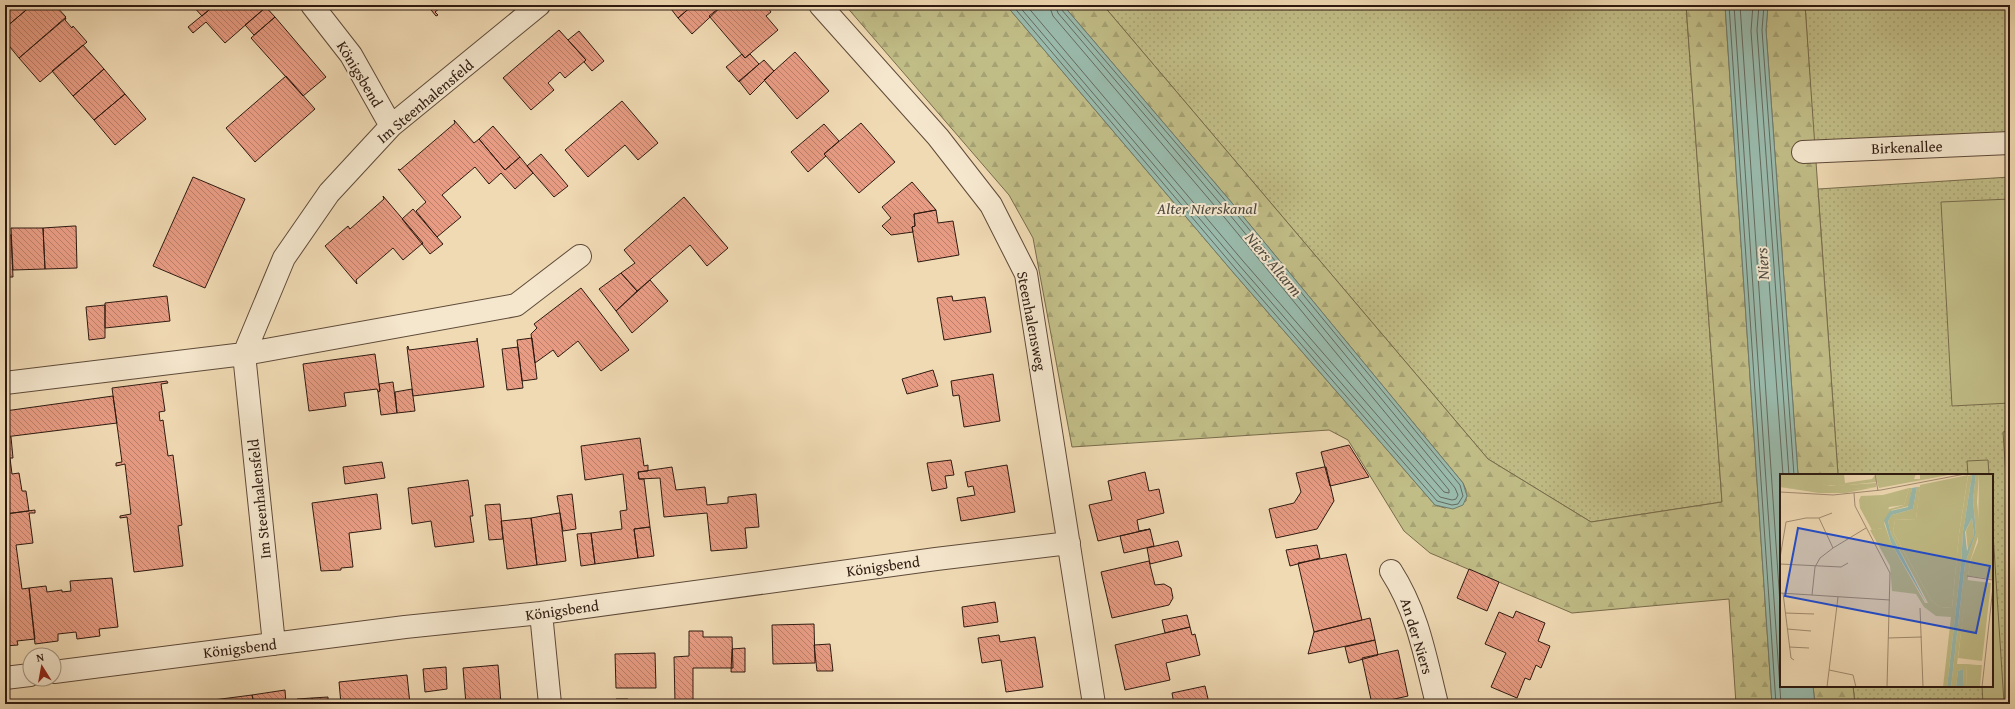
<svg xmlns="http://www.w3.org/2000/svg" width="2015" height="709" viewBox="0 0 2015 709" font-family="'Gentium Book Plus',serif">
  <style>
    .green { fill: url(#green-dots); stroke: #786c4c }
    .forest { fill: url(#forest-firs); stroke: #786c4c }
    .pitch { fill: #c1bd87; stroke: #786c4c }
    .water { fill: #9abbad; stroke: #6f7b6e }
    .lines { fill: none; stroke-linecap: round; stroke-linejoin: round }
    .shore { stroke: #646a5e; stroke-width: 1 }
    .building { fill: url(#building-back-hatch); stroke: #2e1a10 }
    .minor-casing { stroke: #5e4a39; stroke-width: 24 }
    .minor { stroke: #f5e7ce; stroke-width: 22 }
    .labels { text-anchor: middle; dominant-baseline: central; stroke-width: 4; stroke-linejoin: round; paint-order: stroke }
    .street-label { font-size: 15px; fill: #2e1a10; stroke: #f5e7ce }
    .water-label { font-size: 16px; font-style: italic; fill: #4e4a3f; stroke: #f5e7ce }
    .inset-road { fill: none; stroke: #a28d72; stroke-width: 1 }
    .view { fill: #1d4ed8; fill-opacity: 0.15; stroke: #1d4ed8; stroke-width: 2 }
    .inset-edge { fill: none; stroke: #2e1a10; stroke-width: 2 }
  </style>
  <defs>
    <pattern id="green-dots" width="8" height="8" patternUnits="userSpaceOnUse"><rect width="8" height="8" fill="#c1bd87"/><path d="M2 2h.1M6 6h.1" fill="none" stroke="#a6a274" stroke-width="1.8" stroke-linecap="round"/></pattern>
    <pattern id="forest-firs" width="22" height="20" patternUnits="userSpaceOnUse"><rect width="22" height="20" fill="#c1bd87"/><path d="M5 1l3.5 6h-7zM16 11l3.5 6h-7z" fill="#a6a274"/></pattern>
    <pattern id="building-back-hatch" width="6" height="6" patternUnits="userSpaceOnUse"><rect width="6" height="6" fill="#e79c83"/><path d="M-1 5l2 2M0 0l6 6M5-1l2 2" fill="none" stroke="#bc7e6a"/></pattern>
  </defs>
  <rect width="100%" height="100%" fill="#f0dab4"/>
  <filter id="stains"><feTurbulence type="fractalNoise" baseFrequency=".005" numOctaves="4"/><feColorMatrix values="0 0 0 0 .2 0 0 0 0 .09 0 0 0 0 .02 0 0 0 .5 -.17"/></filter>
  <radialGradient id="worn" r=".72"><stop offset=".6" stop-color="#630" stop-opacity="0"/><stop offset="1" stop-color="#630" stop-opacity=".3"/></radialGradient>
  <!-- green -->
  <path class="green" d="M1103,5H1686L1722,502L1591,522L1488,459Z
    M1805,5H2010V132L1814,145Z
    M2010,177V704H1855L1853,686H1992V475H1838L1818,189Z"/>
  <!-- forest -->
  <path class="forest" d="M845,5H1006L1232,271L1435,505L1445,508L1466,501V490L1463,483L1232,203L1063,5H1103L1488,459L1591,522L1722,502L1686,5H1725L1772,704H1736L1729,599L1572,613L1430,553L1404,531L1348,440L1329,430L1072,447L1033,238L1009,195Z
    M1768,5H1805L1838,475H1798L1766,30Z
    M1813,686H1853L1855,704H1815Z"/>
  <!-- pitch -->
  <path class="pitch" d="M2010,199V403L1952,406L1941,202Z
    M2010,431V535L2003,432Z
    M1988,460L1989,475H1968L1967,461Z
    M1992,518L2004,703L1983,704L1982,686H1992Z"/>
  <!-- water -->
  <path class="water" d="M1006,5H1063L1232,203L1463,483L1467,496L1463,505L1453,509L1435,505L1232,271Z
    M1725,5H1768L1766,30L1798,475H1781V686H1813L1815,704H1772Z"/>
  <g class="lines">
    <!-- shore -->
    <path class="shore" d="M1012,5L1235,268L1437,501L1452,505L1458,504L1463,496L1460,485L1229,205L1061,9L1060,5
      M1018,5L1239,265L1440,497L1452,500L1456,499L1458,495L1455,488L1225,209L1058,13L1055,5
      M1026,5L1243,261L1444,492L1449,493V490L1220,212L1053,16L1049,5
      M1729,5L1776,704
      M1734,5L1781,704
      M1740,5L1781,619
      M1753,5L1751,31L1783,475
      M1759,5L1757,30L1789,475
      M1764,5L1762,30L1794,475"/>
  </g>
  <!-- building -->
  <path class="building" d="M5,5H32L5,28Z
    M32,5H55L66,17L19,58L5,41V28Z
    M192,5H215L202,16Z
    M215,5H262L265,8L225,43L206,22L193,33L188,27Z
    M264,5L275,17L254,35L245,25L265,8Z
    M427,5H444L435,12L438,15L436,16Z
    M668,5H693L678,18Z
    M693,5H723L692,34L678,18Z
    M723,5H766L771,12L766,16L778,30L745,58L709,16Z
    M275,17L326,77L303,96L251,38Z
    M66,18L65,20L72,28L73,26L87,42L40,82L19,58Z
    M559,30L586,60L565,78L560,72L548,83L554,90L531,110L503,78Z
    M579,31L604,61L592,71L584,62L586,60L568,40Z
    M83,45L104,69L73,96L52,71Z
    M795,52L829,91L797,119L764,80Z
    M742,54L745,58L750,54L759,64L739,82L726,67Z
    M764,60L774,71L750,95L739,81Z
    M104,69L125,94L94,120L73,96Z
    M286,76L315,109L255,162L226,128Z
    M125,94L146,119L115,145L94,120Z
    M622,101L658,143L638,160L625,145L588,177L565,150Z
    M454,120L474,143L479,139L505,170L520,157L533,173L515,189L501,173L489,184L475,167L442,195L461,217L437,237L416,211L426,202L398,169L400,170L455,123Z
    M861,123L895,162L859,193L824,154Z
    M824,124L839,141L824,154L826,156L808,172L791,152Z
    M493,126L520,157L505,170L479,139Z
    M541,154L568,186L554,197L527,166Z
    M193,177L245,199L205,288L153,266Z
    M912,182L936,210L914,214L915,226L912,227L913,232L891,235L882,226L891,218L882,207Z
    M383,196L423,243L403,260L393,248L356,280L357,284L325,246L348,226L350,229L384,199Z
    M684,197L728,248L707,266L690,245L637,291L621,273L635,263L624,250Z
    M413,209L443,244L430,254L402,219Z
    M936,210L938,223L953,221L959,255L918,262L912,227L915,226L914,214Z
    M74,226H76L77,268L45,269L43,228Z
    M11,228H43L45,269L13,270Z
    M11,235L13,277H5V236Z
    M621,273L637,291L616,311L599,289Z
    M650,280L668,301L632,333L616,311Z
    M581,288L629,350L601,371L578,341L558,357L553,350L535,363L531,334L537,328L534,324Z
    M167,296L170,321L105,328V303Z
    M952,296L953,301L985,297L991,332L944,340L937,298Z
    M105,305V338L89,340L86,307Z
    M477,338L484,387L413,396L407,347L408,346L409,350L477,341Z
    M532,338L537,379L522,381L517,340Z
    M518,347L523,388L507,390L502,349Z
    M375,354L380,391L378,392L377,389L344,393L346,406L309,411L303,364Z
    M933,370L938,386L907,394L902,379Z
    M993,374L1000,421L964,427L959,395L953,396L951,381Z
    M167,381L168,383L161,384L165,411L159,412L160,421L163,420L168,456L173,455L182,525L178,526L183,566L134,572L127,517L120,518V516L131,514L125,464L116,466V463L122,462L112,388Z
    M393,382L397,413L381,415L378,392L380,391L379,384Z
    M412,389L415,411L397,413L395,392Z
    M113,396L117,423L5,437V411Z
    M5,437H11L13,458H10L12,474L19,473L22,491H26L29,511L5,514Z
    M640,438L644,466L648,465V471L638,472L639,479H644L650,527L634,529L638,558L595,564L591,533L622,529L620,511L627,510L623,474L585,480L581,446Z
    M1349,445L1369,477L1330,486L1321,452Z
    M951,460L954,475L945,476L947,488L932,491L927,463Z
    M382,462L385,478L345,484L343,467Z
    M1007,465L1015,512L961,521L957,498L975,495L973,486L968,487L965,472Z
    M672,467L676,490L705,487L707,505L728,503V497L756,494L759,527L745,528L747,548L711,551L707,513L664,517L660,478L639,479L638,472Z
    M1324,467H1326L1334,501L1317,529L1276,538L1269,509L1294,503L1301,492L1296,473Z
    M1145,472L1149,491L1159,489L1164,513L1137,520L1139,531L1150,529L1098,541L1089,505L1112,500L1108,481Z
    M468,480L473,516H470L474,542L435,547L431,521L412,524L408,488Z
    M377,494L381,529L349,533L353,567L341,568V570L321,571L312,503Z
    M572,494L576,529L563,531L557,496Z
    M500,504L503,539L489,540L485,505Z
    M35,510V513H29L33,543L16,545L22,589L29,588L35,639L17,641L18,645L5,646V514Z
    M559,513H560L566,561L537,565L531,518Z
    M531,518L537,565L507,569L501,521Z
    M650,527L654,556L638,558L634,529Z
    M1150,529L1154,546L1124,553L1120,536Z
    M591,533L595,564L581,566L577,534Z
    M1178,541L1182,556L1150,564L1147,548Z
    M1317,545L1320,558L1290,566L1286,550Z
    M1346,554L1362,620L1314,632L1298,563Z
    M1149,561L1155,585L1164,584L1171,588L1173,598L1169,605L1112,618L1101,572Z
    M1469,569L1499,582L1487,611L1457,598Z
    M112,578L118,627L99,629L100,636L77,639L76,632L58,634V641L35,644L29,588L46,586L47,592L62,590V592L71,591L70,581Z
    M995,602L998,622L964,627L962,607Z
    M1516,611L1545,623L1538,641L1550,646L1541,668L1536,665L1530,680L1525,678L1517,698L1491,687L1506,653L1485,644L1499,612L1513,618Z
    M1187,615L1190,627L1165,633L1162,620Z
    M1370,618L1375,640L1308,654L1314,632Z
    M814,624L815,663L773,664L772,625Z
    M1190,627L1192,635L1195,634L1200,655L1166,663L1170,680L1125,690L1115,645Z
    M689,631H703V637H732L733,668H693V702H675L674,657L689,656Z
    M999,635L1000,642L1035,637L1043,687L1006,692L1001,660L982,663L978,638Z
    M1375,640L1378,655L1349,663L1345,647Z
    M830,644L833,671H817L814,645Z
    M745,648V672H731L732,649Z
    M1398,650L1408,696L1372,704L1362,658Z
    M655,653L656,688H616L615,654Z
    M498,665L501,704H466L463,668Z
    M446,667L447,689L425,692L423,669Z
    M407,675L410,704H341L339,682Z
    M1205,686L1209,703L1174,704L1172,693Z
    M285,690L286,704H254L252,695Z
    M252,695L254,704H221V699Z
    M328,697V704H313L312,698Z
    M312,698L313,704H298L297,699Z
    M221,699V704H189V703Z
    M616,699H628V704H616Z
    M425,701V704H410V703Z"/>
  <g class="lines">
    <!-- minor casing -->
    <g class="minor-casing">
      <path id="minor" d="M312,5L351,55L391,126
        M820,5L938,137L991,205L1026,274L1094,704
        M1803,152L2010,143
        M5,383L244,354L516,305L580,256
        M1391,571C1418,613 1425,656 1437,704
        M541,613L550,704
        M274,644L244,354L284,258L329,193L391,126L539,5
        M54,672L405,627L541,613L936,559L1069,543
        M5,678L30,675"/>
    </g>
    <!-- minor -->
    <use href="#minor" class="minor"/>
  </g>
  <g class="labels">
    <!-- street labels -->
    <g class="street-label">
      <text transform="translate(360 74) rotate(59)">Königsbend</text>
      <text transform="translate(425 101) rotate(-40)">Im Steenhalensfeld</text>
      <text transform="translate(1907 147) rotate(-2)">Birkenallee</text>
      <text transform="translate(1032 321) rotate(79)">Steenhalensweg</text>
      <text transform="translate(259 499) rotate(-96)">Im Steenhalensfeld</text>
      <text transform="translate(883 566) rotate(-8)">Königsbend</text>
      <text transform="translate(562 610) rotate(-8)">Königsbend</text>
      <text transform="translate(1417 636) rotate(73)">An der Niers</text>
      <text transform="translate(240 648) rotate(-7)">Königsbend</text>
    </g>
    <!-- water labels -->
    <g class="water-label">
      <text x="1207" y="208">Alter Nierskanal</text>
      <text transform="translate(1274 264) rotate(50)">Niers Altarm</text>
      <text transform="translate(1762 264) rotate(-94)">Niers</text>
    </g>
  </g>
  <!-- overview -->
  <g transform="translate(1780 474)">
    <rect width="213" height="213" fill="#f0dab4"/>
    <path d="M4,0H64L65,9L92,5L96,0H136L134,5H140V0H174L99,14L97,8L58,12L12,8ZM199,0H213V105L188,102L190,88L198,68ZM188,1L179,60L172,134L160,133L151,126L113,58L115,46L136,45L140,11ZM0,13L39,17L96,13L66,19H39ZM129,14L124,31L109,33L103,54L92,56L80,34L79,26L81,22L103,21ZM187,106L211,109L202,187L178,184Z" fill="#c1bd87"/>
    <path d="M0,0H9L20,6L52,12L96,9V13L39,18L0,13ZM196,0H199L197,28L200,56L190,88L177,190H187L186,213H184L183,195L178,197L176,213H171L185,90L196,59L193,26ZM192,1L183,58L181,91L167,213H163L171,143L156,142L144,133L136,120L112,117L110,92L90,56L103,54L102,37L124,31L129,14H132L129,32L112,36L104,46V49L111,69L145,129H148L111,60L108,47L112,41L133,35L137,13H140L136,45L115,46L113,58L151,126L160,133L172,134L179,60L188,2ZM192,44L194,61L188,77L186,57ZM197,191H202L200,213H197Z" fill="#c1bd87"/>
    <path d="M199,109L209,111L207,131L196,129ZM200,132L203,133L196,184L182,182L185,163L196,164ZM187,190L197,191V213H186Z" fill="#c1bd87"/>
    <path d="M196,0L193,26L196,59L185,90L171,213H167L181,91L183,58L192,1ZM192,44L194,61L187,77L185,58ZM137,13L133,35L112,41L108,47L111,60L147,130L111,69L104,46L110,37L128,33L132,14ZM183,195L184,213H176L178,197Z" fill="#9abbad" fill-rule="evenodd"/>
    <path class="inset-road" d="M95,0L98,17M0,18L53,21L101,16L185,0M74,19L75,32L110,99L107,213M39,44L53,74M0,84L6,48L26,44H39L52,39M0,90L61,93L68,89M187,102L213,106M0,119L110,126M3,119L11,184L14,186M32,121L35,93L40,84L53,74L86,54M140,134L143,213M5,139L34,140M7,155L31,157M108,164L142,163M9,173L29,174M49,196L73,201L76,213M47,213L58,123M202,213L213,113"/>
    <path class="view" d="M18,54L210,92L196,159L5,122Z"/>
    <rect width="213" height="213" class="inset-edge"/>
  </g>
  <!-- margin -->
  <rect width="2015" height="709" fill="none" stroke="#f0dab4" stroke-width="20"/>
  <rect x="6" y="6" width="2003" height="697" fill="none" stroke="#2e1a10" stroke-width="2"/>
  <rect x="10" y="10" width="1995" height="689" fill="none" stroke="#2e1a10"/>
  <!-- north arrow -->
  <g transform="translate(42 667) rotate(349)"><circle r="19" fill="#f5e7ce" stroke="#a59582"/>
  <path d="M0-3L7 15L0 10L-7 15Z" fill="#8f2418"/>
  <text y="-6" font-size="11" font-weight="bold" text-anchor="middle" fill="#2e1a10">N</text>
  </g>
  <rect width="100%" height="100%" filter="url(#stains)"/>
  <rect width="100%" height="100%" fill="url(#worn)"/>
</svg>
